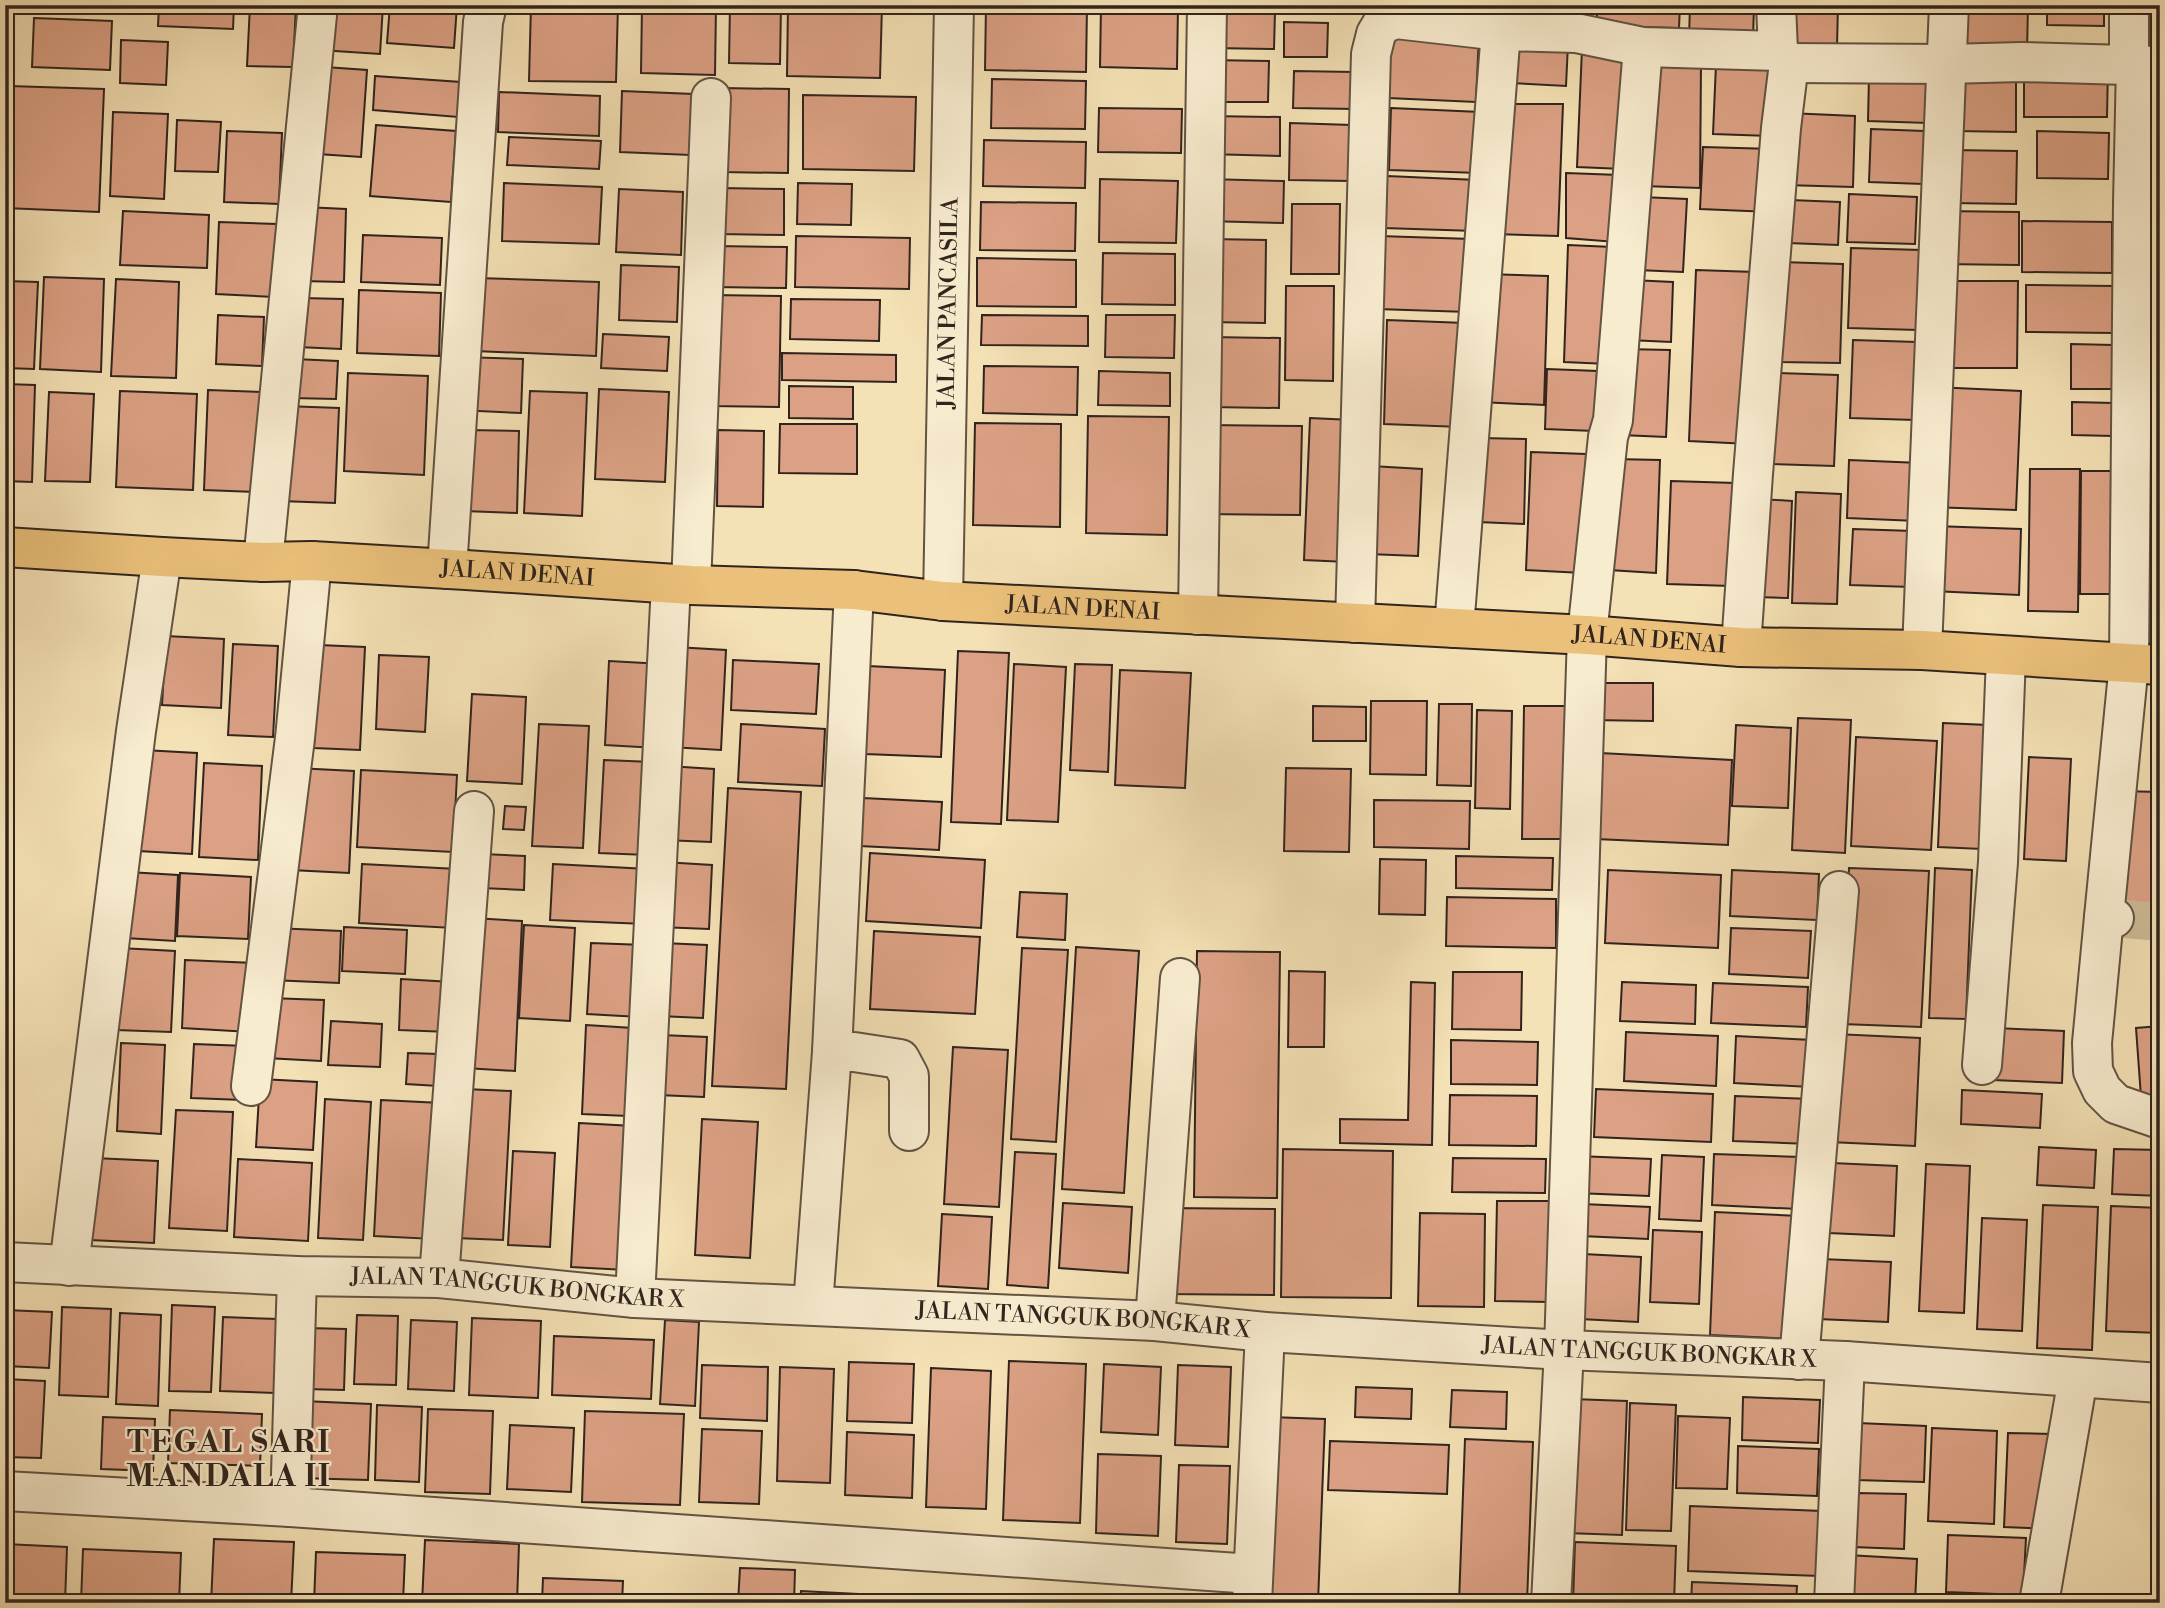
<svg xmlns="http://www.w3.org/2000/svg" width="2165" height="1608" viewBox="0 0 2165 1608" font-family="'Libre Bodoni',serif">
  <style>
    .building { fill: #dca185; stroke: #31241d; stroke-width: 2 }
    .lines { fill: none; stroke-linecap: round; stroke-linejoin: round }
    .minor-tunnel { stroke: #cdbb97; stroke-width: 38; stroke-dasharray: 38 19; stroke-linecap: butt }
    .minor-casing { stroke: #625343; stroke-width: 42 }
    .major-casing { stroke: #31241d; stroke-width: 42 }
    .minor { stroke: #f8eccf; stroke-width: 38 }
    .major { stroke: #eac07a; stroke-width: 38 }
    .labels { text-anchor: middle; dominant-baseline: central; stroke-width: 5; stroke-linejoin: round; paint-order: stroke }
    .street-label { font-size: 23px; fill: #31241d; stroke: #f8eccf }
    .district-label { font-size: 30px; font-weight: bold; letter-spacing: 2px; fill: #31241d; stroke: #f8eccf }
  </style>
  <rect width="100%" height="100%" fill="#f4e1b5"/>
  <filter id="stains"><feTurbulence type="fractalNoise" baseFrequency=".00286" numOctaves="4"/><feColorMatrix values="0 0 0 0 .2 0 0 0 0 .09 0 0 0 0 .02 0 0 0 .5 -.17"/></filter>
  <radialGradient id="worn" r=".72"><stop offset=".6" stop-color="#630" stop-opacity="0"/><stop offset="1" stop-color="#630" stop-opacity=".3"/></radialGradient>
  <!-- building -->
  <path class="building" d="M86,5H145V7Z
    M159,5H234L233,29L158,26Z
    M250,5H296L293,67L247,66Z
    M324,5H383L380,54L320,50Z
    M390,5H457L454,48L387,43Z
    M531,5H618L616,82L529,81Z
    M642,5H716L715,75L641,73Z
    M730,5H781L780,64L729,63Z
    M788,5H882L880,78L787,76Z
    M986,5H1087L1086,72L985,70Z
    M1101,5L1178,6L1177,69L1100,67Z
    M1597,5H1680L1679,28L1597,26Z
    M1690,5H1754L1753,39L1689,38Z
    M1781,5H1838L1837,47L1780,46Z
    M1877,5H1938V9L1877,8Z
    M1954,5H2028L2027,53L1953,52Z
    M2047,5H2104V26L2047,25Z
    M1212,11L1275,12L1274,49L1212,48Z
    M34,18L112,21L110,70L32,67Z
    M2131,19H2160V59H2131Z
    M1284,22L1328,23L1327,57H1284Z
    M1390,32L1479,35L1476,102L1388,98Z
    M121,40L168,42L166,85L120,83Z
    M1511,41L1568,44L1566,86L1510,83Z
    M1582,48L1627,50L1623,169L1577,167Z
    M1208,60L1269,61L1268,102H1208Z
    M1654,62H1701L1700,188L1643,186Z
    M1716,64L1773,66L1770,136L1713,134Z
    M2024,65L2108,66L2107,117H2024Z
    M325,67L367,70L361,157L318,154Z
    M1956,70H2016V132L1956,131Z
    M1294,71L1355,72V109L1293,108Z
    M375,76L461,82L458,117L373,110Z
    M1869,76L1930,79L1928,123L1868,121Z
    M992,79L1086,81L1085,129L991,128Z
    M9,86L104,89L99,212L5,208Z
    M722,88L789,89L788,173L721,172Z
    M2147,89H2160V140H2146Z
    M622,91L693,94L690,155L620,152Z
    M499,92L600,96L599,136L498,132Z
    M803,95L916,97L914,171L803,169Z
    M1504,104H1563L1558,236L1494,234Z
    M1099,108L1182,109L1181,153L1098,152Z
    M1391,108L1480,112L1479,173L1389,170Z
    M113,112L168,114L164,199L110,196Z
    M1788,113L1855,116L1853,187L1785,185Z
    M1208,116L1280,117V156L1207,154Z
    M177,120L221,122L218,172L175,171Z
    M1290,123L1352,125L1351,181L1289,180Z
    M376,125L456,131L451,202L370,196Z
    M1871,129L1924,131L1923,184L1869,182Z
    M227,131L282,133L279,204L224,202Z
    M2037,131L2109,133L2108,179L2037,178Z
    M509,137L601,141L599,169L507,165Z
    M984,140L1086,142L1085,188L983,186Z
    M1703,147L1773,149L1771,212L1700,209Z
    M1951,150L2017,151L2016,204L1951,203Z
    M2147,156H2160V212H2147Z
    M1566,173L1619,175L1616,242L1566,238Z
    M1387,176L1477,180L1475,231L1384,228Z
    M1100,179L1178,181L1176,243L1099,242Z
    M1207,179L1284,181L1283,223L1206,221Z
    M504,183L602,187L599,244L502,241Z
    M798,183L852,184L851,225L797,224Z
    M721,188L784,189V235L720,234Z
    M619,189L683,192L681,255L616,252Z
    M1849,194L1917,197L1915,244L1847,242Z
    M1641,197L1687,199L1683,272L1637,270Z
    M1790,200L1840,202L1838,245L1788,243Z
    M981,202L1076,203L1075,251L980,250Z
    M1292,204H1340L1339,274H1291Z
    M304,207L346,209L344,282L301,281Z
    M123,211L209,215L207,268L120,265Z
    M1942,211L2019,212V265L1941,264Z
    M2022,221L2112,222V273L2022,272Z
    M2150,221H2160V291L2149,290Z
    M219,222L277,224L274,297L216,294Z
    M363,235L442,238L440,285L361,282Z
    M796,236L910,238L909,289L795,287Z
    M1379,236L1471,239L1468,312L1377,309Z
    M1210,239L1266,240L1265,323L1208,322Z
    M1568,245L1612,247L1608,364L1564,362Z
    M715,246L787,247L786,288L714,287Z
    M1851,248L1921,250L1918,330L1848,328Z
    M1103,253L1175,254V305L1102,304Z
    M977,258L1076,260V307L977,306Z
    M1781,262L1843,264L1840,363L1777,362Z
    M621,265L679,267L677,322L619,320Z
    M1696,270L1755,272L1749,444L1689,441Z
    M1485,274L1548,276L1544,405L1480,402Z
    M44,277L104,279L101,372L40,369Z
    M477,278L599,282L596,356L475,351Z
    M116,279L179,282L176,378L111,376Z
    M1631,280L1673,282L1671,342L1629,340Z
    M5,281L38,282L34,369L5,368Z
    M1946,281H2018L2017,368H1945Z
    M2026,285L2113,286V333L2026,332Z
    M1286,286H1334L1333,381L1285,380Z
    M359,290L441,293L439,356L357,353Z
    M712,295L781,296L779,407L710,406Z
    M301,298L343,299L341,349L298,347Z
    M791,299L880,300L879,341L790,339Z
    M2150,301H2160V337H2149Z
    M218,315L264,317L262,366L216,364Z
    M982,315L1088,316V346L981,345Z
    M1106,315H1175L1174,358L1105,357Z
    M1387,320L1465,323L1461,427L1384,424Z
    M603,334L669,337L667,371L601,368Z
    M1210,337L1280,338L1279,408L1209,407Z
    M1853,340L1917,342L1915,420L1850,418Z
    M2071,344L2113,345V389H2071Z
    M1624,349L1670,350L1666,437L1621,435Z
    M2146,350H2160V416H2145Z
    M782,353L896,355V382L782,380Z
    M461,357L523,359L521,413L458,410Z
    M294,359L338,361L336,399L292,398Z
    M984,366L1078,367L1077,415L983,413Z
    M1547,369L1597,371L1594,431L1545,429Z
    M1099,371L1170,373V406L1098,405Z
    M348,373L428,376L424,475L344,471Z
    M1776,373L1838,375L1834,466L1772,464Z
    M5,384L35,385L32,482L5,481Z
    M789,386L853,387V419L789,418Z
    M1934,387L2021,391L2016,510L1930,507Z
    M599,389L669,392L665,482L595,479Z
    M208,390L263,392L259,492L204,490Z
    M120,391L197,394L193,490L116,487Z
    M530,391L587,393L582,516L524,513Z
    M49,392L94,394L90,482L45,481Z
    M2072,402L2114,403L2113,436L2072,435Z
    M284,406L339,408L335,503L280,501Z
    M1088,416L1169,417L1167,535L1086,533Z
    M1310,418L1352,420L1347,562L1304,560Z
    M975,423L1061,424L1060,527L973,525Z
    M780,424H857V474L779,473Z
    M1206,425L1302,426L1300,515L1204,514Z
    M467,430L519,431L517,513L464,511Z
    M718,430L764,431L763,507L717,506Z
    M1480,438L1526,439L1524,524L1478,522Z
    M1531,452L1586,454L1582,573L1526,570Z
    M1614,459L1660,460L1656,573L1609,570Z
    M1849,460L1920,463L1917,521L1847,518Z
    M2139,464H2160V606H2138Z
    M1371,466L1422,469L1418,556L1368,554Z
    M2030,469H2080L2078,612L2028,611Z
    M2081,471H2120L2119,594H2080Z
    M1671,481L1735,483L1731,586L1667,584Z
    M1796,492L1841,494L1837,604L1792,603Z
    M1761,499L1792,501L1788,598L1757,597Z
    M1934,526L2021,529L2019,595L1932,591Z
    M1853,529L1913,531L1911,587L1850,585Z
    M166,636L224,639L221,708L162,705Z
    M233,644L278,646L273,737L228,735Z
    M319,645L365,647L360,750L314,748Z
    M675,647L726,650L721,750L670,747Z
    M958,651L1009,653L1001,824L951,822Z
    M379,655L429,657L425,732L376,729Z
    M733,660L819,664L816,714L731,710Z
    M609,661L662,664L657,748L605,745Z
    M1014,664L1066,667L1058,822L1007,820Z
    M1075,664L1112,665L1108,772L1070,770Z
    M868,666L945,670L941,757L865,754Z
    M1120,670L1191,673L1185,788L1115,785Z
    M1591,683H1653V721L1591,720Z
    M472,694L526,697L522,784L467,781Z
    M1371,701H1427L1426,775L1370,774Z
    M1439,704H1472L1471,786L1437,785Z
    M1313,706L1366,707V741H1313Z
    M1524,706H1568L1566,839H1522Z
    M1477,710L1512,711L1510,809L1475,808Z
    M1798,718L1851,720L1845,853L1792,850Z
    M1943,723L1988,725L1982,849L1938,847Z
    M539,724L589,726L583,848L532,846Z
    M741,724L825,729L822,786L738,782Z
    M1736,725L1791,728L1788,808L1732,806Z
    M1856,737L1937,741L1931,850L1851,846Z
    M143,750L197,753L192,854L138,851Z
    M1600,753L1732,760L1728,845L1596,839Z
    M2029,757L2071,759L2066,861L2024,859Z
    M604,760L652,762L647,855L599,853Z
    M204,763L262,766L258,860L199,857Z
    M668,766L714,769L711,842L664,840Z
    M296,768L354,771L349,873L291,870Z
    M1286,768L1351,769L1349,852L1284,851Z
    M361,770L457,775L453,852L357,847Z
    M728,788L801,792L786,1089L712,1086Z
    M2120,791L2160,792V936L2113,934Z
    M863,798L942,802L939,850L860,846Z
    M1374,800L1470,801L1469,849L1374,847Z
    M505,806L526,807L524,830L503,829Z
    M870,853L985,860L981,928L866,921Z
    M483,854L525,856L524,890L481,888Z
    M1456,856L1553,858L1552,890L1456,888Z
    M1380,859L1426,860L1425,915L1379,914Z
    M663,862L712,865L709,929L659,927Z
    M362,864L457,869L454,928L359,923Z
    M553,864L648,869L645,924L550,920Z
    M1849,868L1929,871L1921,1027L1842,1024Z
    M1935,868L1972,870L1966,1019L1929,1018Z
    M1608,870L1721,875L1718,948L1605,943Z
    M1732,870L1819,874L1817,920L1730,916Z
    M128,872L178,875L175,941L125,938Z
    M180,873L251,877L248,939L177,936Z
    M1020,892L1067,894L1065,940L1017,937Z
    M1447,897L1556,899V948L1446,946Z
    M473,918L522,921L515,1071L465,1068Z
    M524,925L575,928L570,1021L519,1018Z
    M344,927L407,930L405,974L342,971Z
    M274,928L341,931L339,983L271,980Z
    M1731,928L1811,931L1808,978L1729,974Z
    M874,931L980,937L975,1014L870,1009Z
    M591,943L644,945L640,1017L587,1014Z
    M663,943L707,945L703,1018L659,1016Z
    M1076,947L1139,951L1124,1193L1062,1189Z
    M120,948L175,951L171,1032L116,1030Z
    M1022,948L1068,950L1056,1142L1011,1139Z
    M1197,951L1280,952L1277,1198L1194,1197Z
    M185,960L254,963L250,1032L182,1028Z
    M1289,971L1325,972L1324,1047H1288Z
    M1453,972H1522L1521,1030L1452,1029Z
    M401,979L452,982L449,1032L399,1030Z
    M1411,982L1435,983L1432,1145L1340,1143V1119L1408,1120Z
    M1622,982L1696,985L1695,1024L1620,1021Z
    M1713,983L1808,987L1806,1027L1711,1023Z
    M269,998L324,1000L321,1061L266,1058Z
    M331,1021L382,1024L380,1067L328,1065Z
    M586,1025L633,1028L628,1116L582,1114Z
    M2160,1026V1096L2141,1097L2136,1028Z
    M1995,1028L2064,1031L2062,1083L1993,1080Z
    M1626,1032L1718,1036L1716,1086L1624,1081Z
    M1835,1034L1920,1038L1915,1146L1830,1142Z
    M661,1035L707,1037L704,1097L658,1095Z
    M1736,1036L1812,1040L1810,1087L1734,1083Z
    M1451,1040L1538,1042L1537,1085L1451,1084Z
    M121,1043L165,1045L161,1134L117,1131Z
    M194,1044L246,1046L243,1100L191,1098Z
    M953,1047L1008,1050L999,1207L944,1204Z
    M408,1053L439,1054L438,1086L406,1084Z
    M260,1079L317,1082L313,1150L256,1147Z
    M464,1089L511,1091L503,1240L456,1238Z
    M1596,1089L1713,1094L1711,1142L1594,1137Z
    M1962,1090L2042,1094L2040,1128L1961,1124Z
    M1450,1095L1537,1096L1536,1146L1449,1145Z
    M1735,1096L1811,1099L1809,1144L1733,1141Z
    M325,1099L371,1102L363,1240L318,1238Z
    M381,1100L441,1103L434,1239L374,1236Z
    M176,1110L233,1112L227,1231L169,1228Z
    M702,1119L758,1122L750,1258L695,1255Z
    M579,1123L633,1126L626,1270L571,1267Z
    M2039,1147L2096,1150L2094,1188L2037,1185Z
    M1283,1149L1393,1151L1391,1298L1281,1297Z
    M2114,1149L2160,1150V1196L2112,1194Z
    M513,1151L555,1153L550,1247L508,1245Z
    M1015,1152L1056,1154L1048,1288L1007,1285Z
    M1714,1154L1800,1157L1798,1209L1712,1205Z
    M1662,1155L1704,1157L1701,1221L1659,1219Z
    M1577,1156L1651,1159L1649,1196L1576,1193Z
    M94,1158L158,1161L154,1243L90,1240Z
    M1453,1158L1546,1159L1545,1193L1452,1192Z
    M238,1159L312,1163L308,1241L234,1237Z
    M1832,1163L1897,1166L1894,1236L1829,1233Z
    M1926,1164L1970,1166L1964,1313L1919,1311Z
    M1497,1201H1551L1549,1302L1495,1301Z
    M1063,1203L1132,1207L1128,1273L1059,1268Z
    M1582,1204L1650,1207L1648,1239L1581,1236Z
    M2043,1205L2098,1207L2092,1350L2037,1348Z
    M2111,1206L2160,1208V1333L2106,1331Z
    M1167,1208L1275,1209L1274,1295L1166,1294Z
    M1715,1212L1799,1216L1793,1339L1710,1335Z
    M1420,1213L1485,1214L1484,1307L1418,1306Z
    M942,1214L992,1217L988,1289L938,1286Z
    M1982,1218L2027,1220L2022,1331L1977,1329Z
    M1653,1230L1702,1232L1699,1304L1650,1302Z
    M1583,1254L1641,1257L1638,1322L1580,1319Z
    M1821,1259L1891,1262L1888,1322L1818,1319Z
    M172,1305L215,1307L211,1392L169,1391Z
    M62,1307L111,1309L108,1397L59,1395Z
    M5,1310L52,1312L49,1368L5,1366Z
    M120,1313L161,1315L158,1406L116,1404Z
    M357,1315L398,1316L396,1385L354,1384Z
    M223,1317L278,1319L275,1393L220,1391Z
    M472,1318L541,1321L538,1398L469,1395Z
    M411,1320L457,1322L454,1391L408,1389Z
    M665,1320L699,1322L695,1406L660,1404Z
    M307,1328L346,1329L344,1390L305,1389Z
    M554,1336L654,1340L651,1399L552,1395Z
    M1009,1361L1086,1364L1080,1523L1003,1520Z
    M849,1362L914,1364L912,1423L847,1421Z
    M1104,1364L1161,1367L1158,1435L1101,1432Z
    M702,1365L768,1367L767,1421L700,1418Z
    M1178,1365L1231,1367L1228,1447L1175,1445Z
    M780,1367L834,1369L830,1483L777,1481Z
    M931,1368L991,1371L986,1509L926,1507Z
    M5,1379L45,1381L41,1458L5,1457Z
    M1356,1387L1412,1389L1411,1419L1355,1417Z
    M1452,1390L1507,1392L1506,1429L1450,1427Z
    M1743,1397L1820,1400L1818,1443L1742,1440Z
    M1572,1399L1627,1401L1622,1535L1566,1533Z
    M303,1401L371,1404L368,1480L300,1478Z
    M1630,1403L1676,1405L1671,1531L1626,1530Z
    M377,1405L422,1407L419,1482L375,1480Z
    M428,1409L493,1411L490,1494L425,1492Z
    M170,1410L262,1414L260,1466L168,1463Z
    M585,1411L684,1414L680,1505L582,1502Z
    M1678,1416L1730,1418L1727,1489L1676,1488Z
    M103,1417L155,1419L153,1471L101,1469Z
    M1270,1417L1325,1419L1318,1603H1262Z
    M1858,1423L1926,1426L1924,1482L1856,1480Z
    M510,1425L574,1428L571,1492L507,1489Z
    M1932,1428L1997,1431L1994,1524L1928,1521Z
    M702,1429L762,1431L759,1504L699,1502Z
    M847,1432L914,1435L912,1498L845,1495Z
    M2008,1433L2052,1434L2048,1529L2004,1527Z
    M1465,1439L1533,1442L1527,1603H1459Z
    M1330,1441L1449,1445L1447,1494L1328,1490Z
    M1738,1446L1819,1449L1817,1496L1737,1493Z
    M1098,1454L1161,1456L1158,1536L1096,1533Z
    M1179,1465L1230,1466L1227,1544L1176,1542Z
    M1856,1493L1906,1494L1904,1549L1853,1547Z
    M1690,1506L1822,1511L1819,1576L1688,1571Z
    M1948,1535L2026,1538L2023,1595L1946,1592Z
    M214,1539L294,1542L291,1603H211Z
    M425,1540L519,1544L517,1603H422Z
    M1575,1542L1676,1546L1674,1603L1573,1602Z
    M5,1544L67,1547L65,1603H5Z
    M83,1549L181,1553L179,1603H81Z
    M316,1552L405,1555L403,1603H314Z
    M1847,1555L1917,1559L1915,1603H1845Z
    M740,1568L795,1570L794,1603H738Z
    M543,1578L623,1581L622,1603H542Z
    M1692,1582L1797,1586L1796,1603H1691Z
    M801,1591L858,1594V1603H800Z
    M670,1597L704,1598V1603H670Z"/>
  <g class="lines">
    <!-- minor-tunnel -->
    <path class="minor-tunnel" d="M2114,918L2160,922"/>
    <!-- minor casing -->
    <g class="minor-casing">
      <g id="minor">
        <path d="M1789,63L1947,64L2021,62L2160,66"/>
        <path d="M2129,64V5"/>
        <path d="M263,562L318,5"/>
        <path d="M447,569L483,22L487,5"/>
        <path d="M691,585L711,98"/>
        <path id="s1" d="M943,601L954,5"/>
        <path d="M1198,615L1207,5"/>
        <path d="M1355,623L1371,54L1376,34L1382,24L1396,19L1501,31L1576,33L1643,47L1778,51"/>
        <path d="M1454,628L1501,31"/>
        <path d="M1741,647L1753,474L1781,128L1789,63L1778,51L1776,5"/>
        <path d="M1922,650L1949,5"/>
        <path d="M2104,917L2092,1043L2093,1071L2102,1090L2116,1104L2160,1119"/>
        <path d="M2114,918L2104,917L2129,663L2133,204L2136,64"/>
        <path d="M832,1052H854L900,1059L909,1076V1131"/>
        <path d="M1982,1065L1998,862L2006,656"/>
        <path d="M251,1086L295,738L312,561"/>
        <path id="s2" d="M5,1262L297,1276L439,1278L635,1298L1155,1321L1265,1332L1564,1350L1845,1361L2160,1383"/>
        <path d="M69,1266L136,731L162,557"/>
        <path d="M439,1278L474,811"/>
        <path d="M635,1298L671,584"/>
        <path d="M813,1305L832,1052L854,590"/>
        <path d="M1155,1321L1180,978"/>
        <path d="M1799,1360L1839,891"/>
        <path d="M5,1491L290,1507L1252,1574"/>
        <path d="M290,1507L297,1276"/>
        <path d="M1252,1603L1265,1332"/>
        <path d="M1551,1603L1564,1350L1587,635L1608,437L1613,420L1643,47"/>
        <path d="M1834,1603L1845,1361"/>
        <path d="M2039,1603L2078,1378"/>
      </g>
    </g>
    <!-- major casing -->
    <g class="major-casing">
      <g id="major">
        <path id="s3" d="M5,547L162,557L263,562L312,561L466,570L691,585L854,590L943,601L1587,635L1741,647L1922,650L2160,665"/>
      </g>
    </g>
    <!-- minor -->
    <use href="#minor" class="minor"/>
    <!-- major -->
    <use href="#major" class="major"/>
  </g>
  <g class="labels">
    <!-- street labels -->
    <g class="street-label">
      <text stroke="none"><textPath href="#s1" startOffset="298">JALAN PANCASILA</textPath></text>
      <text stroke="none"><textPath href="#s3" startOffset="513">JALAN DENAI</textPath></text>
      <text stroke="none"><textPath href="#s3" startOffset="1080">JALAN DENAI</textPath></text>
      <text stroke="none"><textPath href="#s3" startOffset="1647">JALAN DENAI</textPath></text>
      <text stroke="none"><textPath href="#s2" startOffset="513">JALAN TANGGUK BONGKAR X</textPath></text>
      <text stroke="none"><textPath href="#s2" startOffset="1080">JALAN TANGGUK BONGKAR X</textPath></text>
      <text stroke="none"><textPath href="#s2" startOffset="1647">JALAN TANGGUK BONGKAR X</textPath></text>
    </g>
    <!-- district labels -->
    <g class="district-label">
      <text x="229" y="1443">TEGAL SARI<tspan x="229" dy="34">MANDALA II</tspan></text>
    </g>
  </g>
  <!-- margin -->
  <rect width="2165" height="1608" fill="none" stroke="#f4e1b5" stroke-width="28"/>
  <rect x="7" y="7" width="2151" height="1594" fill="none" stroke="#31241d" stroke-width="3.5"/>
  <rect x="14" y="14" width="2137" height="1580" fill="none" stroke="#31241d" stroke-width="2"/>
  <rect width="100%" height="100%" filter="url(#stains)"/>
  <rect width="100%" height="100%" fill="url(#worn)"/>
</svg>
